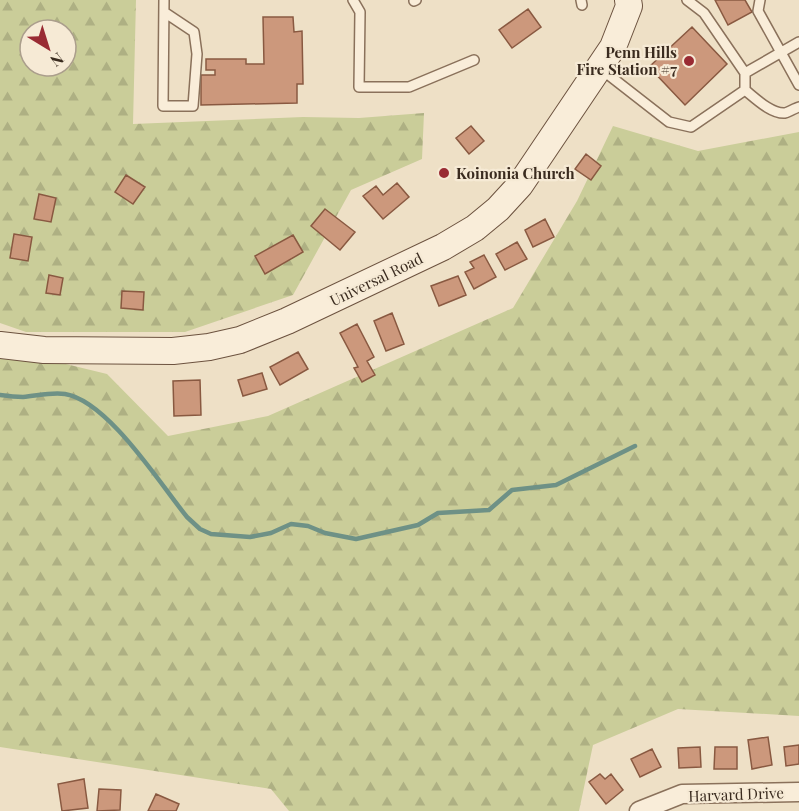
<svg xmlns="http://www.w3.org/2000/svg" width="799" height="811" viewBox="0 0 799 811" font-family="'Playfair Display',serif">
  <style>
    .forest { fill: url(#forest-firs); fill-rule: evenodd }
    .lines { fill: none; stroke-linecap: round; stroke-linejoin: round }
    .stream { stroke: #6e9186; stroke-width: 4.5 }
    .building { fill: #cc987c; stroke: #895941; stroke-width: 1.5 }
    .lane-casing { stroke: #8a715b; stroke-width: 12 }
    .street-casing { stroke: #8a715b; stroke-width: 21 }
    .secondary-casing { stroke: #6c523f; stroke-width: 28 }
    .lane { stroke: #f9edd9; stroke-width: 9 }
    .street { stroke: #f9edd9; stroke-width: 18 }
    .secondary { stroke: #f9edd9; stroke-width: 26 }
    .poi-dot { fill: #992b33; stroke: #f6ead5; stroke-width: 2 }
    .labels { text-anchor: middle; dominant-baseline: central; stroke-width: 4.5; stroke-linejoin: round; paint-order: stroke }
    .poi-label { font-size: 15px; font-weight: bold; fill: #3a2b1f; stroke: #f6ead5; text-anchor: end }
    .street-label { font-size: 15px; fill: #3a2b1f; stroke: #f6ead5 }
  </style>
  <defs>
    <pattern id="forest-firs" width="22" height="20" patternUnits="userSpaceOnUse" patternTransform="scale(1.5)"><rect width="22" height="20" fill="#cacd99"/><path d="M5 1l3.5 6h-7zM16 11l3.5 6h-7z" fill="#aeb083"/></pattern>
  </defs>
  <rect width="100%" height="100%" fill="#eee0c6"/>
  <!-- forest -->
  <path class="forest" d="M0,0H136L133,124L303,117L359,118L424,113L422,159L351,190L293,295L185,332H26L0,323ZM30,30H66V66H30Z
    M613,126L698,151L799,132V716L678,709L593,745L579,811H289L271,789L0,747V348L107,374L168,436L268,416L513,308L577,201Z"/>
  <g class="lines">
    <!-- stream -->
    <path class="stream" d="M0,395C7,396 16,397 23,397C37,396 50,392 65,394C108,401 160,484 187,517L200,529L211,534L250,537L271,533L291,524L308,526L325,533L356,539L418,525L438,513L489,510L512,490L556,485L635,446"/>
  </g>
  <!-- building -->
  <path class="building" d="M715,0H745L752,12L728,25Z
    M528,9L541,27L512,48L499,30Z
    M263,17H293L294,32L302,31L303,84H297V103L201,105V75H215V70H206V59H246V64H264Z
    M692,27L727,64L685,105L649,67Z
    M471,126L484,141L469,154L456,138Z
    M586,154L601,166L591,180L575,169Z
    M126,175L145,187L133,204L115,192Z
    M397,183L409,197L383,219L363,196L376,186L383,195Z
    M39,194L56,198L51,222L34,219Z
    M325,209L355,232L340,250L311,226Z
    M545,219L554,237L533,247L525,230Z
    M14,234L32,237L28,261L10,258Z
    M293,235L303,252L265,274L255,256Z
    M517,242L527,259L505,270L496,254Z
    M484,255L496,277L474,289L465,272L474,268L470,262Z
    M49,275L63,278L60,295L46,293Z
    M458,276L466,295L439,306L431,286Z
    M122,291L144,292L143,310L121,308Z
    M392,313L404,344L386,351L374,321Z
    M357,324L374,357L367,361L375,375L362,382L354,368L358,367L340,333Z
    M298,352L308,369L280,385L270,367Z
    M262,373L267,389L243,396L238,380Z
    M200,380L201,415L174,416L173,381Z
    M768,737L772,765L752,769L748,740Z
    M799,745V764L786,766L784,747Z
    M700,747L701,767L679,768L678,748Z
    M715,747H737V769H714Z
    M652,749L661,767L640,777L631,759Z
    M600,774L605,779L611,774L623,790L606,804L589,782Z
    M84,779L88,808L62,811L58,784Z
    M99,789L121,790L120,810L97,811Z
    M156,794L179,804L176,811H148Z"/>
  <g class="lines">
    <!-- lane casing -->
    <g class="lane-casing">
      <path id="lane" d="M353,0L360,12L359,87H409L474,60
        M581,0L582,5
        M760,0L758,11L799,85
        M414,1L416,0
        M164,12L194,32L197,54L193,106H163L164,0
        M601,69L669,122L691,127L745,90V73L704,13L687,0
        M745,73L799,42
        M745,90C755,98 771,114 785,113C789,112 795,108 799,107"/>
    </g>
    <!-- street casing -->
    <g class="street-casing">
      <path id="street" d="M639,811L682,794L799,792"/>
    </g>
    <!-- secondary casing -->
    <g class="secondary-casing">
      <path id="secondary" d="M0,345L44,350L173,351L209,347L240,340L287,321L443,247L475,228L498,209L520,185L613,47L629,6L628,0"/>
    </g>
    <!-- lane -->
    <use href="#lane" class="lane"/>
    <!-- street -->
    <use href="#street" class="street"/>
    <!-- secondary -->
    <use href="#secondary" class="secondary"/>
  </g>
  <!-- markers -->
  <g class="poi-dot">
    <circle cx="689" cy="61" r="6"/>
    <circle cx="444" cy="173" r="6"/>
  </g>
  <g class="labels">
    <!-- poi labels -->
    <g class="poi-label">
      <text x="677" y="52">Penn Hills<tspan x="677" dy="17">Fire Station #7</tspan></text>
      <text x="456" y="173" text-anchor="start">Koinonia Church</text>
    </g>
    <!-- street labels -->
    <g class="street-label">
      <text transform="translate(376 279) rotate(-26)">Universal Road</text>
      <text transform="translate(736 794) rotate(-2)">Harvard Drive</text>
    </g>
  </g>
  <!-- north arrow -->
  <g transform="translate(48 48) rotate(142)"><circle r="28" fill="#f6ead5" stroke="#ab9e8c" stroke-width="1.5"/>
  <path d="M0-4.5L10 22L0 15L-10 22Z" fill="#992b33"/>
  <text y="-9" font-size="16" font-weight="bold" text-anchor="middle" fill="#3a2b1f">N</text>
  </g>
</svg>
